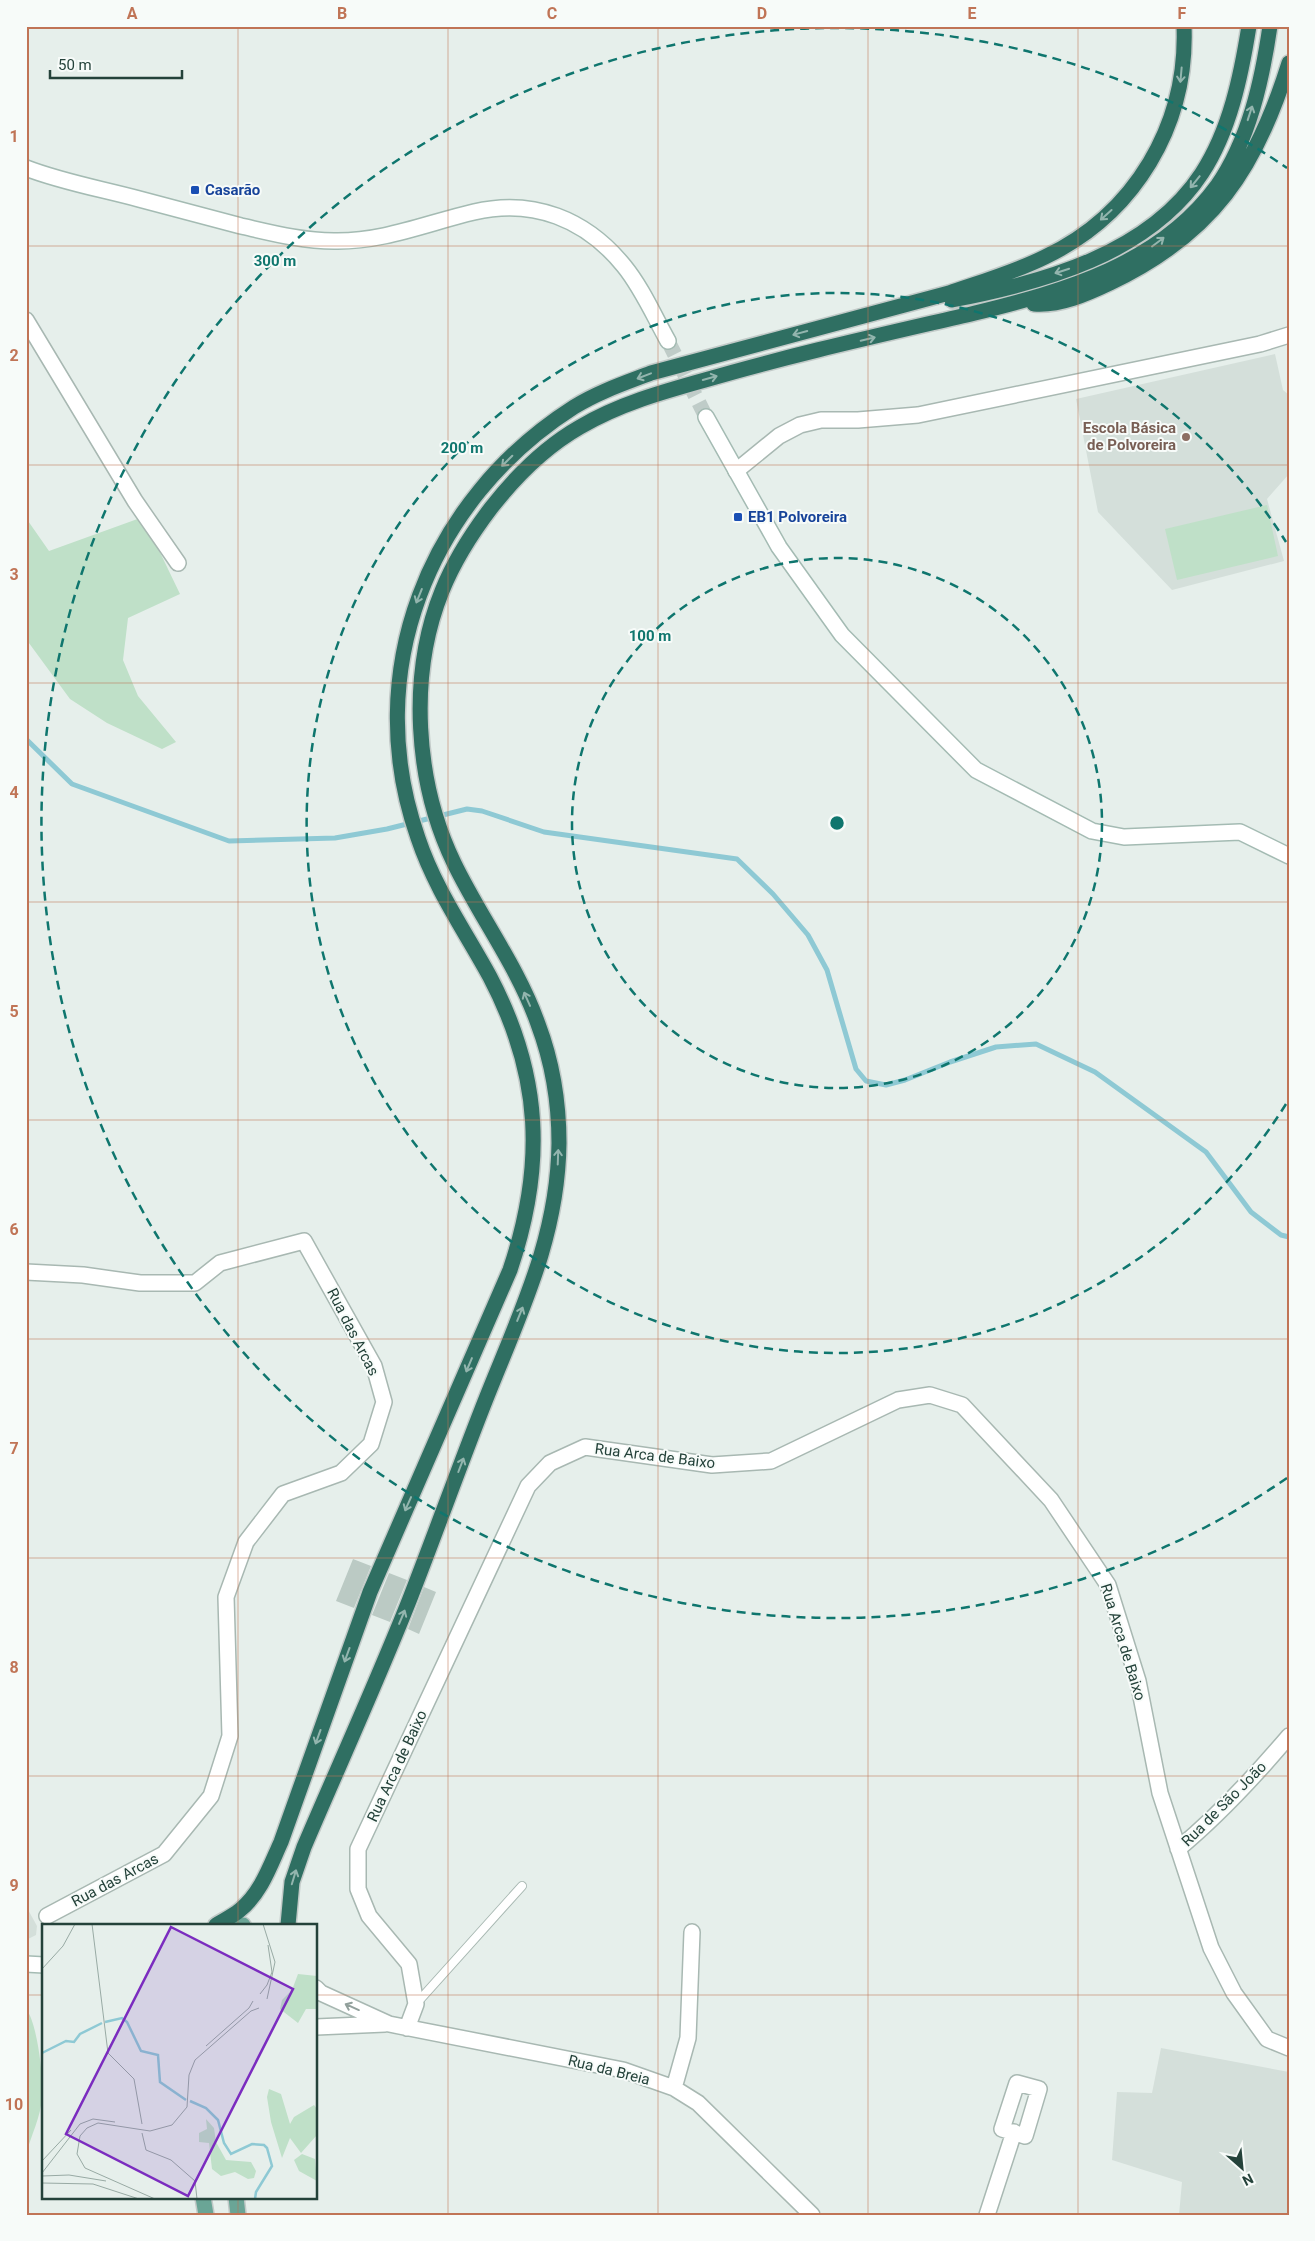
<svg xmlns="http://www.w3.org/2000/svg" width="1315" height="2241" viewBox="0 0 1315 2241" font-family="Roboto,sans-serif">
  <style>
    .built { fill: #d4dfda }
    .green { fill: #bfe0c8 }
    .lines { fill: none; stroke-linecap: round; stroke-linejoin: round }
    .stream { stroke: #8ec9d4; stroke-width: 5 }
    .building { fill: #bbcac4 }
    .secondary-tunnel { stroke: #bfccc8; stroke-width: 15; stroke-dasharray: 15 8; stroke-linecap: butt }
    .lane-casing { stroke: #a8b8b2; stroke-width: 10 }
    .street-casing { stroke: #a8b8b2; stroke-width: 18 }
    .secondary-casing { stroke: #a4bbb3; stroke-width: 18 }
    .primary-casing { stroke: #c2cac8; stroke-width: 18 }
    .highway-casing { stroke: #c2cac8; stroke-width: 18 }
    .lane { stroke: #fff; stroke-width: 8 }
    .street { stroke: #fff; stroke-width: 15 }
    .secondary { stroke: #fff; stroke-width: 15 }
    .primary { stroke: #6aa596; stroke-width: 15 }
    .highway { stroke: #2f6f62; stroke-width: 15 }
    .oneway { stroke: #93b5ae }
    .oneway2 { stroke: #92a09c }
    .grid { fill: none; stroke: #c07456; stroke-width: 1; stroke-opacity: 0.55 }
    .ring { fill: none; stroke: #0f766e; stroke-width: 2.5; stroke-dasharray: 9 6 }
    .transit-dot { fill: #1a4fb4; stroke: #f7fbf9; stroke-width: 2 }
    .education-dot { fill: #8d6e63; stroke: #f7fbf9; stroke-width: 2 }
    .labels { text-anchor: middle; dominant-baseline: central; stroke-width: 4; stroke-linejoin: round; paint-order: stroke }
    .transit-label { font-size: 15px; font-weight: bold; fill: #164399; stroke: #f7fbf9; text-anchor: start }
    .education-label { font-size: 15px; font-weight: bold; fill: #785e54; stroke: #f7fbf9; text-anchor: end }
    .street-label { font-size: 15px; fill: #24423a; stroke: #f7fbf9 }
    .inset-river { fill: none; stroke: #8ec9d4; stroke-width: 2.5 }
    .inset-road { fill: none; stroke: #98aaa4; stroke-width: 1 }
    .view { fill: #7b2cbf; fill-opacity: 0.15; stroke: #7b2cbf; stroke-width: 2.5 }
    .inset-edge { fill: none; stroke: #24423a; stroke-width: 2.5 }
    .centre { fill: #0f766e; stroke: #f7fbf9; stroke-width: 2.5 }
    .ring-label { font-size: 15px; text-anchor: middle; font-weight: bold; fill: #0f766e; stroke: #f7fbf9; stroke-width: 4; stroke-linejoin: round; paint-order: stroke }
    .neatline { fill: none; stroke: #c07456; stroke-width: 2 }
    .grid-label { font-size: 16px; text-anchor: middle; font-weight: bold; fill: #c07456 }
  </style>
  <rect width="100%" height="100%" fill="#e6efeb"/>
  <!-- built -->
  <path class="built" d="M1275,354L1283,390L1289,395V474L1267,499L1284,561L1172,590L1098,512L1076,399Z
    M26,1906L37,1926L36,1935L26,1940Z
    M1161,2048L1289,2072V2215H1179L1182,2182L1112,2160L1117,2092L1152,2093Z"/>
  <!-- green -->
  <path class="green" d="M1267,505L1278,556L1177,580L1165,529Z
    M143,517L180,594L128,618L123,660L138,696L176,742L162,749L107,723L70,699L26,639V518L49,551Z
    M26,2009C37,2021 44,2080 42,2097C41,2116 31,2136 26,2154Z"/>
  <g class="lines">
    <!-- stream -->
    <path class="stream" d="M26,739L72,784L229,841L335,838L387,829L467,809L482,811L544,832L737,859L773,894L808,935L827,970L856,1069L866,1081L886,1085L905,1080L950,1062L996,1047L1036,1044L1095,1072L1206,1152L1251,1212L1281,1235L1289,1237"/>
  </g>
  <!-- building -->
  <path class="building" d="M353,1559L371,1566L354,1608L336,1601Z
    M389,1573L407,1580L390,1622L372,1615Z
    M424,1587L436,1592L419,1634L408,1629Z"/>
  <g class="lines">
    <!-- secondary-tunnel -->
    <path class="secondary-tunnel" d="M668,341L706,417"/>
    <!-- lane casing -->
    <g class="lane-casing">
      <path id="lane" d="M416,2004L522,1886"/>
    </g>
    <!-- street casing -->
    <g class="street-casing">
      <path id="street" d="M26,320L135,501L178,563
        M736,471L779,436L800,425L821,420H858L918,415L1159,365L1260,344L1289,335
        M26,1272L83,1275L140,1283H195L220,1263L304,1241L374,1366L384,1402L371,1444L341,1473L283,1494L246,1542L226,1597L230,1736L211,1796L164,1854L47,1916
        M1178,1849C1219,1815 1255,1776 1289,1736
        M316,1988L321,1993L389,2024L623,2070L674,2088L698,2103L812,2215
        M316,2027L385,2024
        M407,2028L416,2004L409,1964L369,1916L358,1889V1849L528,1486L550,1463L585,1447L712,1465L771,1461L898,1400L930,1395L962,1405L1051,1500L1108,1585L1138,1681L1160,1793L1211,1948L1234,1993L1267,2039L1289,2048
        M1017,2083L1039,2089L1025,2136L1002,2129Z
        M674,2088L688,2038L692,1932
        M987,2215L1014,2132"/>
    </g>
    <!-- secondary casing -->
    <g class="secondary-casing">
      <path id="secondary" d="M26,168C62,182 102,189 139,199C173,208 207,217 241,226C272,233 302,241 334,241C383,242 427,223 474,212C533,198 586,219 624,266C642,288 654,316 668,341
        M706,417L779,547L842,635L976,770L1092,831L1124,837L1240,832L1289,856
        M26,1964L44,1965"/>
    </g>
    <!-- primary casing -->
    <g class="primary-casing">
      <path id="primary" d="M225,1925H243
        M203,2197L206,2215
        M236,2197L238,2215"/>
    </g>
    <!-- highway casing -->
    <g class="highway-casing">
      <path id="highway" d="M952,300C1042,283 1149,254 1202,173C1230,130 1241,76 1249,26
        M1034,304C1060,306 1087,294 1110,283C1213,234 1256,169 1289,63
        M216,1925C224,1920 233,1916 240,1910C261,1893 270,1866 281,1842L370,1592L510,1270C545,1166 542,1076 490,977C465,931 435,889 418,838C360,673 428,500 574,407C598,392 625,383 651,373L949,293C981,282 1015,272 1045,257C1135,214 1188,125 1184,26
        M288,1925L292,1882L304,1847C339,1765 376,1684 409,1601C434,1537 457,1473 482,1409C517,1319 558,1241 559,1143C559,1104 552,1061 538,1024C518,967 480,917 454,863C415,782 408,675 442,591C454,561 472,533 491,508C516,476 545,447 580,427C619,404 662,392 705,380C794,354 885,334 975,313C1065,291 1160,264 1217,186C1249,140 1262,81 1270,26"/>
    </g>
    <!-- lane -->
    <use href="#lane" class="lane"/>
    <!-- street -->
    <use href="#street" class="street"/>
    <!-- secondary -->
    <use href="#secondary" class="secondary"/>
    <!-- primary -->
    <use href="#primary" class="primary"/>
    <!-- highway -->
    <use href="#highway" class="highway"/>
  </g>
  <!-- one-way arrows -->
  <defs><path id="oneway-shaft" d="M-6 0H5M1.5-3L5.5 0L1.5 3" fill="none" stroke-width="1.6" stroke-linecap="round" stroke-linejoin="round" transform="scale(1.25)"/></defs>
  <g class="oneway">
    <use href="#oneway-shaft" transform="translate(1181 75) rotate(95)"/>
    <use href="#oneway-shaft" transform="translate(1250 113) rotate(-72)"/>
    <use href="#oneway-shaft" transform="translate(1195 182) rotate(129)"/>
    <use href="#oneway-shaft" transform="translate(1106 215) rotate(138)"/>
    <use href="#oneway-shaft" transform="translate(1158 242) rotate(-37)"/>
    <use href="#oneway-shaft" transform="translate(1062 271) rotate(162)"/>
    <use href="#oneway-shaft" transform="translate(800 333) rotate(165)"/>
    <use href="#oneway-shaft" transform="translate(868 339) rotate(-13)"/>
    <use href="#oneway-shaft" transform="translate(644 376) rotate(159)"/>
    <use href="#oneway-shaft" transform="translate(710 378) rotate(-16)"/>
    <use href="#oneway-shaft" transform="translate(507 461) rotate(135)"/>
    <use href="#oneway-shaft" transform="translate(419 596) rotate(112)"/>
    <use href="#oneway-shaft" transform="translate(527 999) rotate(-114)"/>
    <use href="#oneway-shaft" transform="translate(558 1157) rotate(-88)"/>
    <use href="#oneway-shaft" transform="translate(520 1314) rotate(-68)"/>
    <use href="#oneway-shaft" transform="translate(469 1365) rotate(113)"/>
    <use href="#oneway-shaft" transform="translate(461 1465) rotate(-69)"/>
    <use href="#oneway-shaft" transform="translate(408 1504) rotate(114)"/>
    <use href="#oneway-shaft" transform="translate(402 1617) rotate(-67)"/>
    <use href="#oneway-shaft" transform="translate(347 1655) rotate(110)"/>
    <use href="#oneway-shaft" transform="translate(318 1737) rotate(110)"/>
    <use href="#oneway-shaft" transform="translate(294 1877) rotate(-73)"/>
  </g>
  <use class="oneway2" href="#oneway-shaft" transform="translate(352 2007) rotate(-156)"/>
  <!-- grid -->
  <path class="grid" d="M238,26V1925M448,26V2215M658,26V2215M868,26V2215M1078,26V2215M26,246H1289M26,465H1289M26,683H1289M26,902H1289M26,1120H1289M26,1339H1289M26,1558H1289M26,1776H1289M26,1995H44M316,1995H1289M238,2197V2215"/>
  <!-- distance rings -->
  <g class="ring">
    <circle cx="837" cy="823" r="265"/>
    <path d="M1286 1104A530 530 0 1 1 1286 542"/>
    <path d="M1287 1478A795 795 0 1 1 1287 168"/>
  </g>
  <!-- markers -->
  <g class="transit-dot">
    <rect x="190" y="185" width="10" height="10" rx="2.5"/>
    <rect x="733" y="512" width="10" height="10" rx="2.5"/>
  </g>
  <circle class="education-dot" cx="1186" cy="437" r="5"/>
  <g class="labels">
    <!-- transit labels -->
    <g class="transit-label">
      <text x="205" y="190">Casarão</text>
      <text x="748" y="517">EB1 Polvoreira</text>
    </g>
    <!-- education labels -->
    <g class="education-label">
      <text x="1176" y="428">Escola Básica<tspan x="1176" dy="17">de Polvoreira</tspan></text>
    </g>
    <!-- street labels -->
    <g class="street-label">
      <text transform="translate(353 1332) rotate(63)">Rua das Arcas</text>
      <text transform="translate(655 1456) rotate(7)">Rua Arca de Baixo</text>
      <text transform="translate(1123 1642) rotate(73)">Rua Arca de Baixo</text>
      <text transform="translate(397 1766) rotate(-65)">Rua Arca de Baixo</text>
      <text transform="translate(1224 1804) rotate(-45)">Rua de São João</text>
      <text transform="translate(115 1880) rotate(-28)">Rua das Arcas</text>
      <text transform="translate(609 2070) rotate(14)">Rua da Breia</text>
    </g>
  </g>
  <!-- overview -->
  <g transform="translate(42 1924)">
    <rect width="275" height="275" fill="#e6efeb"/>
    <path d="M256,50L275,52V85H264L256,99L238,85L240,76L250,66ZM227,165L239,170L248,200L252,193L272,181L275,185V211L259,229L248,214L240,234L229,198L225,173ZM164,195L172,204L174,218L184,236L209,238L214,247L212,254L206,255L193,248L179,252L170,245L167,219L157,218V209L165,205ZM260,230L273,235L275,257L257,247L252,236Z" fill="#bfe0c8"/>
    <path class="inset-river" d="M63,98L80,94L85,98L99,127L116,131L118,158L144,176M0,129L24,117L32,118L38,110L60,99M148,177L164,184L176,196L182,219L189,230L210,220L222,221L225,224L230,242L214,268L213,275"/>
    <path class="inset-road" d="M50,0L66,129L92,155L100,200M221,0L233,38L225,75M0,45L21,22L33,0M218,70L225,61L230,48L226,21M164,122L207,84L211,77M100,209L104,226L129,236L153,257L155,275M0,237L29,206M0,249L38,200L51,195L73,198M0,252L27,251L64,257M0,259L51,260L97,275M113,275L43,244L35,230L38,212L45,204L56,199L108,207L130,201L145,183L147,151L153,136L209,87L217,84"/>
    <path class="view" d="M129,3L251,65L146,272L24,210Z"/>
    <rect width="275" height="275" class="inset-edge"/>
  </g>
  <circle cx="837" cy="823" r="8" class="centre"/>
  <g class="ring-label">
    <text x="275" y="266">300 m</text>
    <text x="462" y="453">200 m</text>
    <text x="650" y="641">100 m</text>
  </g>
  <!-- border -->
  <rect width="1315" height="2241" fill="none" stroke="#f7fbf9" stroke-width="55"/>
  <!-- north arrow -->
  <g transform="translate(1242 2168) rotate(153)" stroke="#f7fbf9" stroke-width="4" paint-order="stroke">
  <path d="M0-4L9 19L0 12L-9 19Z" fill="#24423a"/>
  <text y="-8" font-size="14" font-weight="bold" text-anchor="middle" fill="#24423a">N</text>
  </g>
  <!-- scale -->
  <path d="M50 70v8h132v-8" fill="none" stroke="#24423a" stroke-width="2.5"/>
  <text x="58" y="70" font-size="15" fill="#24423a" stroke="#f7fbf9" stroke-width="4" paint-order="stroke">50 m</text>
  <rect x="28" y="28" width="1260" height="2186" class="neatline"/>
  <g class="grid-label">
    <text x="132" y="19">A</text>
    <text x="342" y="19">B</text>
    <text x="552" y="19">C</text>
    <text x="762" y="19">D</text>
    <text x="972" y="19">E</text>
    <text x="1182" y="19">F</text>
    <text x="14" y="142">1</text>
    <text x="14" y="361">2</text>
    <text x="14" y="580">3</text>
    <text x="14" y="798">4</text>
    <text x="14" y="1017">5</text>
    <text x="14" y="1235">6</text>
    <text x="14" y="1454">7</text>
    <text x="14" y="1673">8</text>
    <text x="14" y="1891">9</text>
    <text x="14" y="2110">10</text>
  </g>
</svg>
